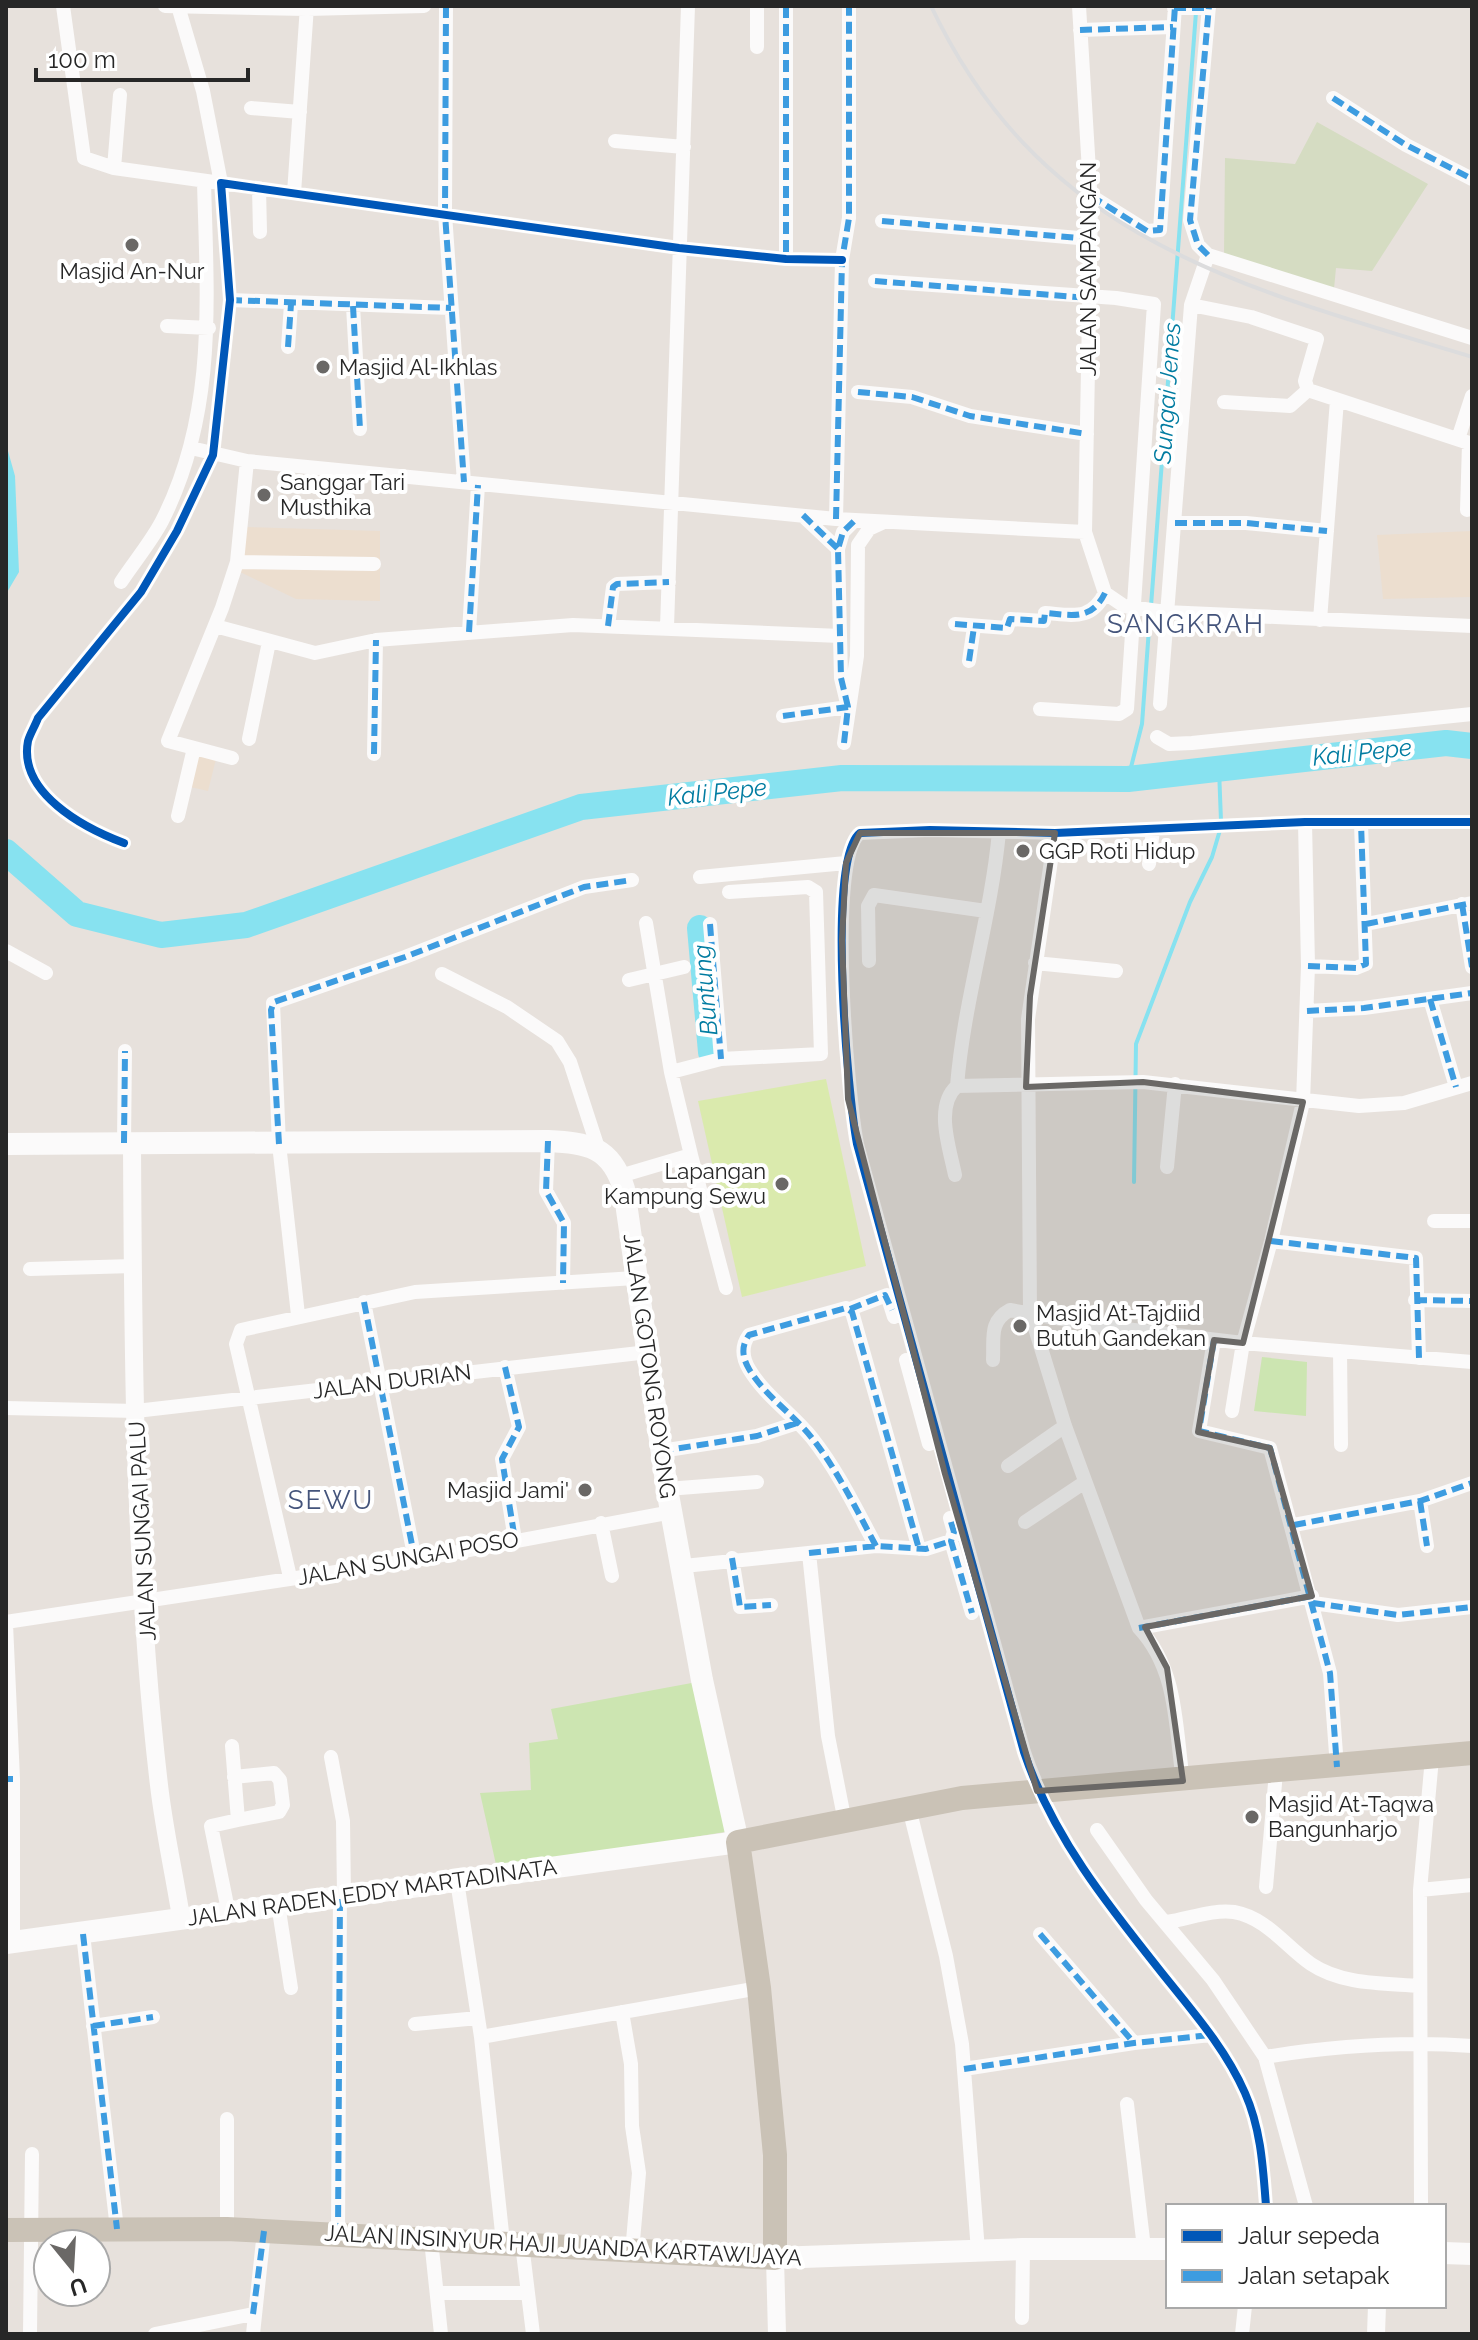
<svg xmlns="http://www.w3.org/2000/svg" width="1478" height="2340" viewBox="0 0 1478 2340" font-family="Raleway,sans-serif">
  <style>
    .education { fill: #ecdecf }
    .green { fill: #cce5b1 }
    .cemetery { fill: #d5dcc2 }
    .pitch { fill: #daeaad }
    .water { fill: #87e2f0 }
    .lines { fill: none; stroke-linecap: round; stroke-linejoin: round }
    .stream { stroke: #87e2f0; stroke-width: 4 }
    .river { stroke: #87e2f0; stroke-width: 26 }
    .minor { stroke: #fbfafa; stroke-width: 14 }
    .tertiary { stroke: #fbfafa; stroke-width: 18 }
    .secondary { stroke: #fbfafa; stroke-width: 22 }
    .primary { stroke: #cac2b6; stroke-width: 24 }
    .rail { stroke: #dcdcdd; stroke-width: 4 }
    .quiet { stroke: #3d9ce0; stroke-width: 6; stroke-dasharray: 12 6; stroke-linecap: butt }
    .cycleway-casing { stroke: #fff; stroke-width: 13 }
    .cycleway { stroke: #0057b8; stroke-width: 8 }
    .marked { fill: #6a6866; fill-opacity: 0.2; stroke: #6a6866; stroke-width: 6; stroke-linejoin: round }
    .poi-dot { fill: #6a6866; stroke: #fff; stroke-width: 3 }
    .labels { text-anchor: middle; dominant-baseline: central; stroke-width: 8; stroke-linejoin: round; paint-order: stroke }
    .street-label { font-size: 22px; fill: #272727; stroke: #fff }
    .poi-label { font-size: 22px; fill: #272727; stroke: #fff; text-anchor: start }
    .water-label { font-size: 24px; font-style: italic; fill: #017ca1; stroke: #fff }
    .quarter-label { font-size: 26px; letter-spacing: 2px; fill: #44547b; stroke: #fff }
  </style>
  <rect width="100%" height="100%" fill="#e7e1dc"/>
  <!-- education -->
  <path class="education" d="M244,527L380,531V601L296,599L238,571Z
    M1472,531V597L1383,599L1377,535Z
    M195,753L216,759L208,791L186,786Z"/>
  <!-- green -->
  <path class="green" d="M1262,1357L1307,1362L1306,1416L1254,1411Z
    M697,1682L731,1831L497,1869L480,1793L531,1790L529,1743L558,1739L551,1709Z"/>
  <!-- cemetery -->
  <path class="cemetery" d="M1317,122L1428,184L1372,271L1336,268L1334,289L1224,254L1225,158L1295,164Z"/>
  <!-- pitch -->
  <path class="pitch" d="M826,1079L866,1266L742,1297L698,1101Z"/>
  <!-- water -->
  <path class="water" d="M6,444L15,476L19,572L6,594Z"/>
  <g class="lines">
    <!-- stream -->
    <path class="stream" d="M1151,606L1196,12
      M1219,769L1221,821
      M1128,779L1142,724L1150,615
      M1134,1182L1136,1044L1190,902L1212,857L1220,830"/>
    <!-- river -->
    <path class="river" d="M6,852L77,914L161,935L246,925L581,807L842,778L1128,779L1446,743L1472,746
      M700,928L711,1052"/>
    <!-- minor -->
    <path class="minor" d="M63,6L84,158L114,168
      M165,6L307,9L424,6
      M446,6L445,214L464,482
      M757,6V47
      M786,6V259
      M1079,6L1091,204L1085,532L1105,593L1124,606L1165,612L1472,626
      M1174,8H1209
      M1080,30L1173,27
      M120,95L114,168L221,183L203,91L178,6
      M1333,98L1406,145L1472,179
      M251,108L300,112
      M615,141L684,147
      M259,188L260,232
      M294,193L307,6
      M1091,196L1147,231L1160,230L1175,6
      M882,221L1090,239
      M1208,255L1198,245L1190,220L1209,6
      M875,281L1116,298L1154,304L1127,709L1119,714L1040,709
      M230,300L451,308
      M1191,305L1251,317L1317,339L1305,381L1308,390
      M353,306L360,429
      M167,326L209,328
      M288,347L291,304
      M1308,390L1472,444
      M858,392L912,397L970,416L1087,434
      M1224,402L1290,406L1308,390
      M1458,439L1472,396
      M191,448L247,461L836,519L1085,532
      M1467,510L1469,444
      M803,516L838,549
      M836,519L842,260L849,218V6
      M1175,523H1246L1327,531
      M237,562L247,461
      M121,582C134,562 151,542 162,521C217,413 207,298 204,182
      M1320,620L1337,400
      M955,624L1007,628L1010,619L1044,621L1045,613C1073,615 1091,621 1105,593
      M215,626L315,653L376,640L573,625L840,636
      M608,626L613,587L617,584L669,582
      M667,627L688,6
      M469,632L478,485
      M969,661L974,627
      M847,703L841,678L838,549L843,532L855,520
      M1160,704L1191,305L1208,255L1472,338
      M783,716L848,707
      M1157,737L1169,744L1192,743L1472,714
      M249,739L269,642
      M844,743L857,656L858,545L869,529L882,523
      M374,754L376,640
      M232,758L168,741L222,608L237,562L374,564
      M178,816L194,748
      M1055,833L1028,1019L1030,1312L1065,1426L1139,1628C1178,1670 1175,1726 1183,1781
      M124,843C84,828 18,793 28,741C30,734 35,726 38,718L141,592L177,531L213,455L230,300L221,183L679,248L786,259L842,260
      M1149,864L1153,830
      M700,877L846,863
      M1462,904L1472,967
      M710,924L721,1059
      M1366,924L1472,903
      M6,951L46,973
      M869,961L868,906L874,895L986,911
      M1035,963L1116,971
      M1308,966L1356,968L1366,964L1361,823
      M442,974L507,1007L557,1041L570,1062L599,1151
      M629,980L684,967
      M1430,999L1456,1087
      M1307,1011L1364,1008L1472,993
      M671,1072L721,1059L821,1054L816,892L808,887L729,892
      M957,1086L1143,1082L1359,1106L1404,1103L1472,1083
      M548,1141L546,1191L564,1223L563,1283
      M124,1143L125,1051
      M691,1155L726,1288
      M1167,1167L1175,1084
      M955,1175C950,1149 934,1106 957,1086C964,1000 991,918 999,832
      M620,1176L691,1155L671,1072L646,923
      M1434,1221H1472
      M1271,1241L1416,1258L1419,1358
      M30,1269L133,1266
      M1415,1300L1472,1301
      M364,1302L415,1560
      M850,1309L887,1295L894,1317
      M298,1315L279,1144L273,1003L405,957L584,887L632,880
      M1214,1340L1199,1431L1270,1448L1330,1673L1337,1767
      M1340,1351L1341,1445
      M906,1360L929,1444
      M993,1360C994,1338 989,1321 1010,1310L1109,1327L1243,1343L1472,1362
      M505,1367L519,1427L502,1459L515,1540
      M6,1408L136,1411L648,1352
      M1232,1411L1243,1343L1271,1241L1303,1102L1308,966L1305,822
      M661,1451L757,1436L797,1423
      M1008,1466L1065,1426
      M667,1489L757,1482
      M1420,1501L1427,1546
      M950,1518L954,1532L951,1541L972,1613
      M1025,1522L1085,1482
      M601,1523L612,1576
      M1294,1525L1420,1501L1472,1483
      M876,1546C856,1509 838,1471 812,1438C793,1414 765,1396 749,1369C742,1357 741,1346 749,1335L846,1308L852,1312L919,1549
      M809,1553L828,1736L845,1822
      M732,1558L740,1607L771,1605
      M684,1566L876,1546L926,1549L951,1541
      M290,1577L236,1344L241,1330L415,1292L635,1278
      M1313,1603L1398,1615L1472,1607
      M6,1622L415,1560L672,1512
      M6,1624L13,1779V1942
      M1139,1628L1312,1596
      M331,1757L343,1821L344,1894
      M234,1777L274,1773L280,1780L283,1805L279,1812L238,1820
      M909,1808L946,1956L962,2044L978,2251
      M1097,1830L1146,1900L1213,1980L1265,2057
      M457,1881L481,2037L503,2242
      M1266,1887L1276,1772
      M1420,1890L1432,1758
      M278,1904L291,1988
      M228,1910L211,1826L238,1820L232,1746
      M1167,1922C1188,1919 1213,1909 1234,1912C1267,1918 1285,1946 1311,1964C1342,1985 1384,1983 1420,1986
      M83,1934L117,2229
      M1040,1934L1134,2043
      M622,2012L631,2064L632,2126L639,2173L632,2252
      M415,2024L478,2018
      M93,2026L153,2017
      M481,2037L759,1988
      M964,2069L1134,2043L1211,2035
      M1127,2104L1144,2248
      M227,2119V2229
      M1266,2206C1263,2167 1261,2129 1245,2093C1226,2050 1195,2014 1166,1978C1110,1908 1053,1838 1024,1752L857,1144C848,1097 826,859 860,833L930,830L1055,833L1305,822H1472
      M1306,2206L1265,2057C1334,2046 1402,2041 1472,2046
      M1421,2206L1420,1890L1472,1885
      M338,2235L340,1895
      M431,2240L441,2334
      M522,2244L533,2334
      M437,2293H528
      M1022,2318L1023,2249
      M30,2334L32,2154
      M155,2334L253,2314
      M253,2334L264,2231
      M1242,2334L1245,2306"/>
    <!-- tertiary -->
    <path class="tertiary" d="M132,1143C133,1356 134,1573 159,1785C164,1829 174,1873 181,1917
      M775,2258L777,2334
      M1376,2334L1377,2306"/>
    <!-- secondary -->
    <path class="secondary" d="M6,1144L548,1141C587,1143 611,1146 624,1189L667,1489L702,1680L738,1842L6,1943
      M1444,2253L1472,2254
      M775,2258L1023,2249H1168"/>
    <!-- primary -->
    <path class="primary" d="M6,2230L227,2229L775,2258V2155L759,1988L738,1842L962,1798L1472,1753"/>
    <!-- rail -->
    <path class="rail" d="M931,6C1043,242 1243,287 1472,357"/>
    <!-- quiet -->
    <path class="quiet" d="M446,6L445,214L464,482
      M786,6V259
      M1174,8H1209
      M1080,30L1173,27
      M1333,98L1406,145L1472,179
      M1091,196L1147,231L1160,230L1175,6
      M882,221L1090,239
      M1208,255L1198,245L1190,220L1209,6
      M875,281L1089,298
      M230,300L451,308
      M353,306L360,429
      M288,347L291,304
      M858,392L912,397L970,416L1087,434
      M803,515L838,549
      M836,519L842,260L849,218V6
      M1175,523H1246L1327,531
      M955,624L1007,628L1010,619L1044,621L1045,613C1073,615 1091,621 1105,593
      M608,626L613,587L617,584L669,582
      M469,632L478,485
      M969,661L974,627
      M783,716L848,707
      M844,743L848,707L841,678L838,549L843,532L855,520
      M374,754L376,640
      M1462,904L1472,967
      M710,924L721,1059
      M1366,924L1472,903
      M1308,966L1356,968L1366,964L1361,823
      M1430,999L1456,1087
      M1307,1011L1364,1008L1472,993
      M548,1141L546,1191L564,1223L563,1283
      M124,1143L125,1051
      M279,1144L271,1010L274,1002L405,957L584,887L632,880
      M1271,1241L1416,1258L1419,1358
      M1415,1300L1472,1301
      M364,1302L415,1560
      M850,1309L885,1295L892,1310
      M1214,1340L1199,1431L1270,1448L1330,1673L1337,1767
      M505,1367L519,1427L502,1459L515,1540
      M661,1451L757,1436L797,1423
      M1420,1501L1427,1546
      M951,1522L954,1532L951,1541L972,1613
      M1294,1525L1420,1501L1472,1483
      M876,1546C856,1509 838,1471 812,1438C793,1414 765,1396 749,1369C742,1357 741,1346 749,1335L846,1308L852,1312L919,1549
      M809,1553L876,1546L926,1549L951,1541
      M732,1558L740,1607L771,1605
      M1313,1603L1398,1615L1472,1607
      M1139,1628L1312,1596
      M6,1779H13
      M83,1934L117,2229
      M1040,1934L1134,2043
      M93,2026L153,2017
      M964,2069L1134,2043L1211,2035
      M338,2235L340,1895
      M253,2314L264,2231"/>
    <!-- cycleway casing -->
    <g class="cycleway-casing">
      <path id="cycleway" d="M124,843C84,828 18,793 28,741C30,734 35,726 38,718L141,592L177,531L213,455L230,300L221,183L679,248L786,259L842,260
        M1266,2206C1263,2167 1261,2129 1245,2093C1226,2050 1195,2014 1166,1978C1110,1908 1053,1838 1024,1752L857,1144C848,1097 826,859 860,833L930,830L1055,833L1305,822H1472"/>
    </g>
    <!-- cycleway -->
    <use href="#cycleway" class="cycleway"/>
  </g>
  <!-- marked area -->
  <path class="marked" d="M860,833H1055L1030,996L1026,1087L1143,1082L1303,1102L1243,1343L1214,1340L1198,1432L1270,1448L1312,1596L1145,1627L1167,1668L1183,1781L1037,1791L945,1474L848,1099L842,940L846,863Z"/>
  <!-- markers -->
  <g class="poi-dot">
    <circle cx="132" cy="245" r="8"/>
    <circle cx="323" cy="367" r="8"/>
    <circle cx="264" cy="495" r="8"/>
    <circle cx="1023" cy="851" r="8"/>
    <circle cx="782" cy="1184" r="8"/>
    <circle cx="1020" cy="1326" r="8"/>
    <circle cx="585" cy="1490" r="8"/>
    <circle cx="1252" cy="1817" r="8"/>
  </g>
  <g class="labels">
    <!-- street labels -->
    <g class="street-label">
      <text transform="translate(1088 269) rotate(-90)">JALAN SAMPANGAN</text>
      <text transform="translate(650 1366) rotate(82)">JALAN GOTONG ROYONG</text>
      <text transform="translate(392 1381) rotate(-7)">JALAN DURIAN</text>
      <text transform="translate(142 1531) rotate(-93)">JALAN SUNGAI PALU</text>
      <text transform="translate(408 1558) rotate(-10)">JALAN SUNGAI POSO</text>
      <text transform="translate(372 1892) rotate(-8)">JALAN RADEN EDDY MARTADINATA</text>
      <text transform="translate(563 2245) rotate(3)">JALAN INSINYUR HAJI JUANDA KARTAWIJAYA</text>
    </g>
    <!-- poi labels -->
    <g class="poi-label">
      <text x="132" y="271" text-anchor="middle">Masjid An-Nur</text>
      <text x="339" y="367">Masjid Al-Ikhlas</text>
      <text x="280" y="482">Sanggar Tari<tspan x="280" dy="25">Musthika</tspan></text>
      <text x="1039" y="851">GGP Roti Hidup</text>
      <text x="766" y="1171" text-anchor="end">Lapangan<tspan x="766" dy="25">Kampung Sewu</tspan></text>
      <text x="1036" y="1313">Masjid At-Tajdiid<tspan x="1036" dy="25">Butuh Gandekan</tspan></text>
      <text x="569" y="1490" text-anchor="end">Masjid Jami'</text>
      <text x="1268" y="1804">Masjid At-Taqwa<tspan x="1268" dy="25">Bangunharjo</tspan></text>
    </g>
    <!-- water labels -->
    <g class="water-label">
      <text transform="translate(1167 393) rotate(-86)">Sungai Jenes</text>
      <text transform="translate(1362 752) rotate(-6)">Kali Pepe</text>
      <text transform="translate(717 792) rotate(-6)">Kali Pepe</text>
      <text transform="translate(705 990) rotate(-95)">Buntung</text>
    </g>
    <!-- quarter labels -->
    <g class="quarter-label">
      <text x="1186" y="624">SANGKRAH</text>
      <text x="331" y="1500">SEWU</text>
    </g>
  </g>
  <!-- border -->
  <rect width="1478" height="2340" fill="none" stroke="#272727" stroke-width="16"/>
  <!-- legend -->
  <rect x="1166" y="2204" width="280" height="104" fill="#ffffff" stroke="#a9a9a9" stroke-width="2"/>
  <rect x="1182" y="2230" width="40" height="12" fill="#0057b8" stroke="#a9a9a9" stroke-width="2"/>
  <text x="1238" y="2244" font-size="24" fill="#272727">Jalur sepeda</text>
  <rect x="1182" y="2270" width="40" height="12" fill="#3d9ce0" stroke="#a9a9a9" stroke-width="2"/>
  <text x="1238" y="2284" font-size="24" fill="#272727">Jalan setapak</text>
  <!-- north arrow -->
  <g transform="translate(72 2268) rotate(162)"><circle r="38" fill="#ffffff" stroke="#a9a9a9" stroke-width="2"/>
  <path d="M0-6L14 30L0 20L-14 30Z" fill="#6a6866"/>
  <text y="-12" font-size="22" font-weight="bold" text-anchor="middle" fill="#272727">U</text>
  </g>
  <!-- scale -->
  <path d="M36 68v12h212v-12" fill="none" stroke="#272727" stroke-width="4"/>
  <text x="48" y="68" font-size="24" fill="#272727" stroke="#ffffff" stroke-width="6" paint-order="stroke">100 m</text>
</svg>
